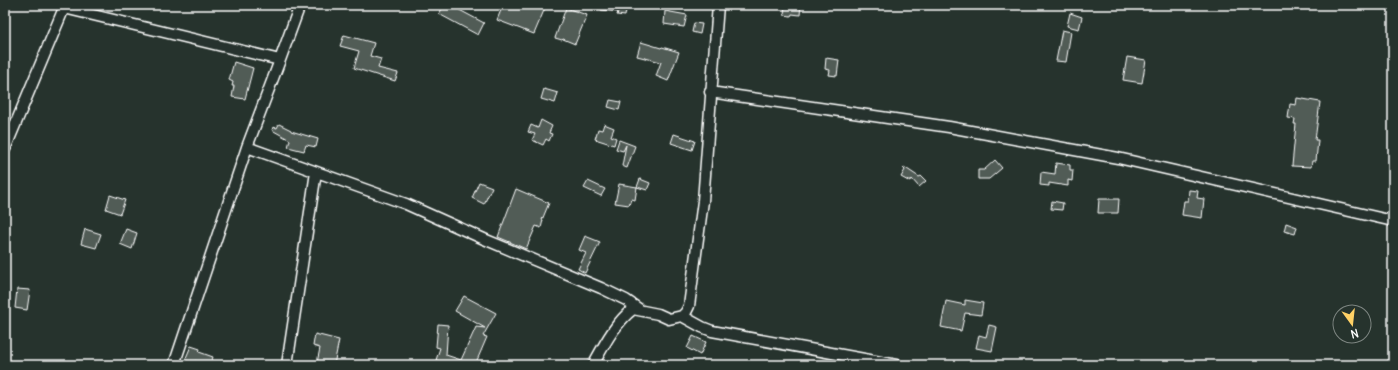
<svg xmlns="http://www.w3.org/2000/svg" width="1398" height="370" viewBox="0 0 1398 370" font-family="Delius,sans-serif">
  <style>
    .building { fill: #515c57; stroke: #fff }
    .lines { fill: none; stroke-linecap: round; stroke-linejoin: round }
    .street-casing { stroke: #fff; stroke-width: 13 }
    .street { stroke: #26332d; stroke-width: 10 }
  </style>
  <rect width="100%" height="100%" fill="#26332d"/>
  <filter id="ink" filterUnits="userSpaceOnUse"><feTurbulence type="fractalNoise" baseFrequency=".025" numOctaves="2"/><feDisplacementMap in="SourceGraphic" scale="8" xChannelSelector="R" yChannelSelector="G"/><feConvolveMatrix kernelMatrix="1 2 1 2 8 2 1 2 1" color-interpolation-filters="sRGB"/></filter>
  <g filter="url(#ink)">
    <!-- building -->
    <path class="building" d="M444,5H450L484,23L478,35L439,14Z
      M503,5H538L545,8L534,34L497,20Z
      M602,5H627L625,16L617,15L618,12L601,10Z
      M785,5H801L800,15L792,14L791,16L784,15Z
      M566,8L587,15L575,44L563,39L562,40L555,38Z
      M665,11L687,15L684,27L664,24Z
      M1070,13L1082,17L1079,29L1067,26Z
      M694,23L702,24L700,34L692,32Z
      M1062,30L1071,32L1066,62L1056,61Z
      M344,35L374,43L370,56L381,59L378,68L398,73L395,81L354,68L359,51L340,46Z
      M641,42L661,48L662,47L679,52L668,81L656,76L661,62L637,56Z
      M1127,57L1146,60L1142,83L1123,80Z
      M826,58L839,60L837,76L829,75L830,70L825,69Z
      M234,62L253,68L245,99L232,97L234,86H232L233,82L229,80Z
      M544,89L558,93L555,103L541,99Z
      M1297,98L1320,102L1315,140H1318L1316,161H1312L1311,167L1292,166L1296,124H1294L1295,119L1288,118L1290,104L1296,105Z
      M610,100L621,102L619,110L608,107Z
      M541,120L552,126L549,133L552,134L549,141L546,139L543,145L532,140L535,134L528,132L531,125L538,128Z
      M279,124L291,130V131L318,139L316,147L306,145L304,151L288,147L290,140L272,130L273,127L277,128Z
      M604,124L614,128L611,136L616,138L614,145L595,139L598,129L602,130Z
      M674,134L695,141L692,150L671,143Z
      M619,140L635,146L627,168L622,166L626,145L623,151L616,149Z
      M995,160L1002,168L989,179H978V170H984Z
      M1056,163L1070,165V170H1073L1072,181L1068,180V186L1049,183V186L1040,185L1041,172L1055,174Z
      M904,167L919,177L921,176L926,181L919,187L912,179L910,182L901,177L905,170L903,168Z
      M640,179L650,183L647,190L637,187Z
      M588,181L605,189L601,196L584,188Z
      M479,182L492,187L484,204L472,198Z
      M619,184L637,187L635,200L631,199L629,205L615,203Z
      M516,189L549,203L542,220H543L541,228L536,226L526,249L498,237Z
      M1189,190L1198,191L1197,198L1204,199L1202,218L1182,215L1184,201H1188Z
      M110,195L125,200L120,214L106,209Z
      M1099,199H1119L1118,213H1098Z
      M1052,201L1063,203L1062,210L1051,209Z
      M1286,223L1297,227L1295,234L1284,231Z
      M85,229L101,234L96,248L81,244Z
      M126,229L137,233L132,249L120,244Z
      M585,236L600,242L585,273L578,269L586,253L579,250Z
      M17,289L30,290L27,310L15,308Z
      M464,296L496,313L483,336L487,337L475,365H439L440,362L436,360L440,348L436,347L438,324L448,325L446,355L461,360L476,327L485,328L455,311Z
      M965,300L983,303L981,315L965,313L961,331L941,327L946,301L965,305Z
      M989,325L997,327L992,351L976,348L979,335L986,337Z
      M315,334L339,340L334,365L317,363L320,348L313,346Z
      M693,336L706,342L700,355L687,348Z
      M191,346L200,349L199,352L213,357L210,365H207L195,361L194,364L185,360Z"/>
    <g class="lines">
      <!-- street casing -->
      <g class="street-casing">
        <path id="street" d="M62,5L64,8L280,60
          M710,92L949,127L1118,158L1393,221
          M247,147L406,204L484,239L601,288L626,300L639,309
          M5,149L64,8L66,5
          M682,316L702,327L712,331L897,365
          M174,365L247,147L280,60L300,5
          M287,365L316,172
          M593,365C604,345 615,323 633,309L658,314L669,319L682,316L686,312L689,306L703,201L718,5"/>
      </g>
      <!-- street -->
      <use href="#street" class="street"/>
    </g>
  </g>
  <!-- margin -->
  <rect width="1398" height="370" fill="none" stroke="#26332d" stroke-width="20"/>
  <rect x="10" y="10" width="1378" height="350" fill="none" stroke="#fff" stroke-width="1.5" filter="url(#ink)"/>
  <!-- north arrow -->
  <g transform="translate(1352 324) rotate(165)"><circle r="19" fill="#26332d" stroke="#7d8581"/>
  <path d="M0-3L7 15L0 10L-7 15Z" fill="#ffd166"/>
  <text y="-6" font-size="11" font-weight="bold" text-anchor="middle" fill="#ffffff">N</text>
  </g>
</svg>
